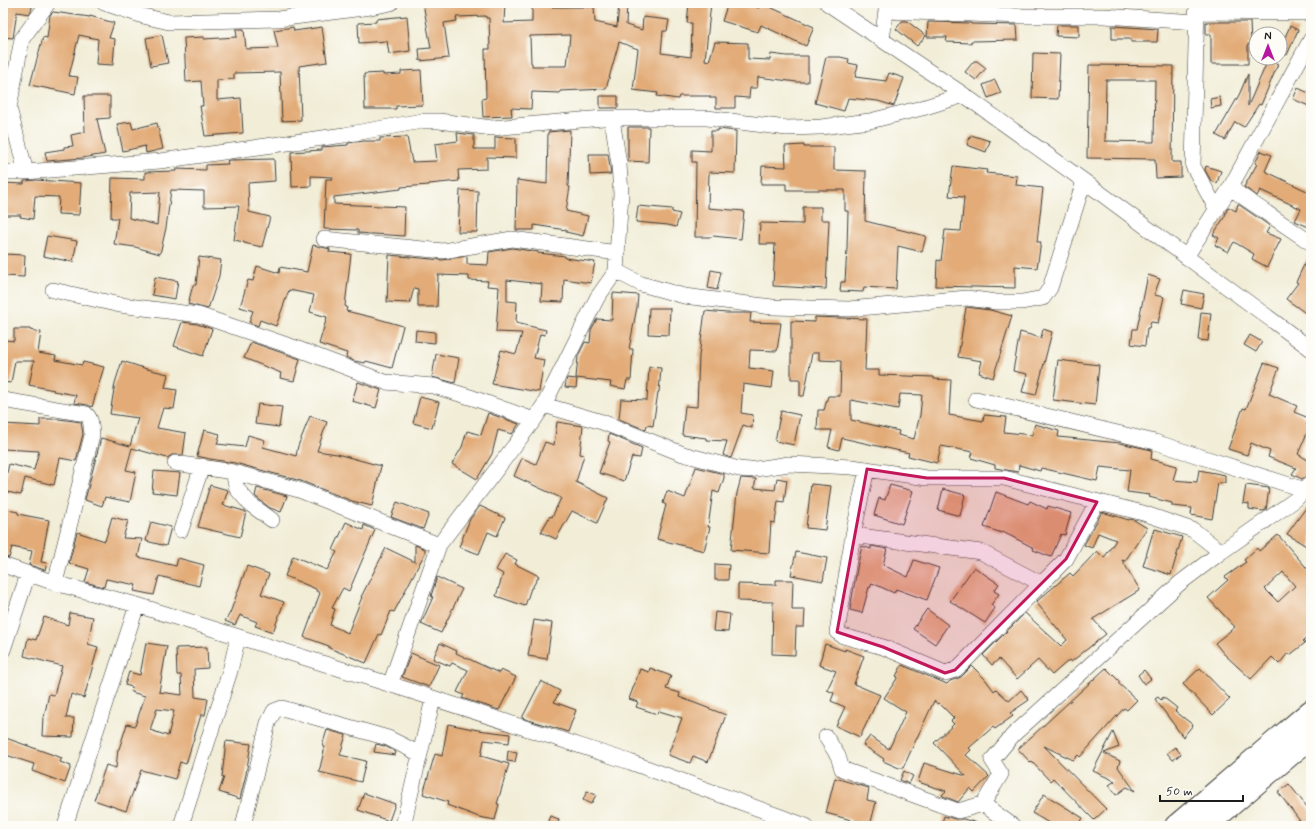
<svg xmlns="http://www.w3.org/2000/svg" width="1314" height="829" viewBox="0 0 1314 829" font-family="Mynerve,sans-serif">
  <style>
    .building { fill: #e2ab77; fill-rule: evenodd }
    .lines { fill: none; stroke-linecap: round; stroke-linejoin: round }
    .minor-casing { stroke: #3c3b38; stroke-width: 16 }
    .highway-casing { stroke: #3c3b38; stroke-width: 24 }
    .minor { stroke: #fff; stroke-width: 15 }
    .highway { stroke: #fff; stroke-width: 22 }
    .marked { fill: #c2185b; fill-opacity: 0.2; stroke: #c2185b; stroke-width: 3; stroke-linejoin: round }
  </style>
  <rect width="100%" height="100%" fill="#fdfcf7"/>
  <filter id="ink" filterUnits="userSpaceOnUse"><feTurbulence type="fractalNoise" baseFrequency=".025" numOctaves="2"/><feDisplacementMap in="SourceGraphic" scale="8" xChannelSelector="R" yChannelSelector="G"/><feConvolveMatrix kernelMatrix="1 2 1 2 8 2 1 2 1" color-interpolation-filters="sRGB"/></filter>
  <filter id="wash" filterUnits="userSpaceOnUse"><feTurbulence type="fractalNoise" baseFrequency=".012" numOctaves="4" result="noise"/><feDisplacementMap in="SourceGraphic" scale="16" xChannelSelector="R" yChannelSelector="G"/><feGaussianBlur stdDeviation="0.9" result="paint"/><feColorMatrix in="noise" values="0 0 0 0 0 0 0 0 0 0 0 0 0 0 0 0 0 1.4 0 .05"/><feComposite in="paint" operator="in"/></filter>
  <g filter="url(#wash)">
    <rect width="100%" height="100%" fill="#f1edd7"/>
    <g id="blocks">
      <!-- building -->
      <path class="building" d="M3,3H33L31,11L29,14L17,12L13,38L3,37Z
        M423,3H505L504,23L532,22V4H552V7H594L595,22L617,27L619,3H627L626,25L642,30L643,17L669,20L667,31H663L661,53L691,57L692,23H687L689,3H711L705,60L709,61L715,42L748,43V59L770,60L771,54L787,56H808V82H797L758,77L757,88H750L749,98L735,97V108H716V98H710V96H679L678,99L657,96L658,93L633,90L638,49L619,42L606,89L560,91V93L532,92L531,109L511,108L512,116L483,117L482,99L486,98L485,49H490L489,18H486V16L456,17L457,21L444,23L449,58L420,61L419,49L431,48ZM570,35L567,66H532V63H531L530,36Z
        M728,3H744L759,8L761,3L814,27L806,46L761,25L758,32L722,21Z
        M1001,3H1017V7L1001,6Z
        M53,12L90,17V16L114,23L109,38L115,39L113,65L96,64L98,39L79,35L69,76L78,77L75,94L30,85L43,37L47,38L50,15Z
        M407,16L410,51L389,54L387,41L359,43L358,23L376,22V19Z
        M902,21H907L926,36L917,46L896,29Z
        M928,22L971,23V24L1017,25L1018,40L971,41V43L946,42L947,37H927Z
        M1206,22H1250L1251,44H1248V64H1211V34H1206Z
        M1057,25H1079V37L1056,36Z
        M1112,26L1158,29L1157,42H1131V39H1112Z
        M1290,26L1298,30L1287,55L1280,52V48Z
        M293,27L294,31L322,27L327,62L299,66L301,120L282,121L280,72L234,73V79L217,80V100L241,98L243,133L205,136L200,106H203L201,81L186,82L184,38L204,37V39L237,37L236,29H244L246,49L278,48L274,30Z
        M162,35L168,63L151,66L146,38Z
        M1033,53L1060,54L1058,99L1032,98Z
        M826,57H840L849,59L848,63L858,65L855,77L886,81L889,73L904,78L894,106L878,101L848,98L844,111L815,103Z
        M1268,60L1278,64L1261,105L1259,104L1244,127L1235,122L1225,140L1216,135L1239,95L1248,74V106Z
        M974,61H977L986,68L976,80L965,72Z
        M1089,65L1173,66L1172,162H1181V177L1156,178L1155,159L1087,158ZM1106,80H1155L1154,142L1105,141Z
        M421,70L423,105L396,106V109H365L364,74L383,73V75L401,74V71Z
        M995,80L1001,93L988,98L983,85Z
        M1298,88L1311,94V107L1293,99Z
        M84,96H110V118L97,119L105,154L82,158L47,161L45,152L64,149V147L73,146L71,135L85,132Z
        M600,96H618V108H600Z
        M1220,97L1221,106L1211,108L1210,99Z
        M131,122L133,129L157,123L163,149L146,153L145,146L123,151L117,124Z
        M628,127H649L648,162L628,161Z
        M718,129L736,131L735,173L709,172L708,208L744,211L741,239L713,236L712,237H695L696,162H692V150L711,151V131H718Z
        M570,130L568,186L570,187L566,211L588,216L583,236L566,232V230L534,225V230H516L517,180L547,184L548,132Z
        M457,133L474,135V149H495V137L516,138V158L487,157V169L458,170L459,181L429,184V185L401,187V189L334,197V204L405,207L404,236L358,233V230L324,229L326,179H332L333,177L311,176V186L292,187L291,152L322,150V147L348,145V143L364,141H380V138L407,137L412,162L437,161L435,144L458,141Z
        M971,135L990,141L986,152L967,145Z
        M804,145V147H834V170L866,171L865,221L926,236L922,252L898,246L896,289L864,287L863,292L840,291L841,282H845L847,248L848,211H845V190H786V184H761L762,166L786,167L785,146Z
        M1261,151L1272,155L1265,171L1311,193V228L1295,221L1301,209L1260,190L1257,196L1244,187L1257,164L1255,163Z
        M589,154H608L611,174L590,175Z
        M274,159L275,181L248,183L249,212L270,217L262,247L244,243V242L234,240L239,206L204,207V191L171,190L166,228L160,254L135,247L114,244L118,218H111L112,178L145,179V172L176,171V169L206,170V165L228,164L227,161L230,160ZM160,192L157,225L129,218L130,193Z
        M953,166L987,170L986,173L1017,176L1016,185L1043,188L1037,242H1041L1037,268L1015,266V288L936,286L937,260L941,261L945,230L961,231L964,197L949,196Z
        M1206,166L1221,171L1217,183L1211,181L1205,170Z
        M36,180L81,183L79,215L58,214L59,197L35,196L33,219L20,217L21,215H3V183L24,184V181Z
        M460,190L478,191L477,232H458Z
        M1238,204L1270,226L1266,233L1281,239L1267,267L1252,259L1254,254L1234,242L1228,252L1215,245L1219,238L1213,235L1225,216L1226,212L1228,207L1236,211Z
        M638,206L672,209V212L680,214L676,227L668,225L636,222Z
        M803,207H821V220H829L826,289L773,286L775,244H759L760,223L803,224Z
        M47,236L77,241L73,262L43,256Z
        M313,245L330,249L329,252L351,254L345,306L347,307L346,311L375,318L403,326L392,368L366,361L365,363L354,361L346,357L347,353L319,344L327,317L310,312L314,295L289,290L276,326L260,320L258,326L249,322L253,311L240,307L248,280L253,281L257,266L279,273L280,267L307,272Z
        M512,248L538,252V253L565,256V258L595,262L591,283L564,279L563,302L541,301L542,284L507,280V301L517,302L516,323L546,330L545,335L540,334L534,358L544,360L539,392L492,384L501,350L516,354L522,333L496,332L499,287L487,286L488,281L469,280V276L438,275L437,307H418V289L414,288L410,303L387,302L389,255L442,260L467,256V264L488,265L489,252Z
        M1310,252H1311V317L1286,299L1298,283L1296,282Z
        M3,254L25,255L24,277L3,276Z
        M199,257L221,260L219,276L208,309L188,304L193,285H196Z
        M711,270L721,272L717,290L708,288Z
        M1148,275L1160,279L1154,295L1164,297L1158,323L1151,322L1149,328H1147L1145,346L1131,344L1133,329H1137Z
        M155,277L178,281L175,299L152,295Z
        M1184,290L1204,294L1201,308L1181,304Z
        M613,293L638,295L637,307L629,349H633L631,380H627L625,389L610,386L611,382L576,378L578,356L585,342L590,343L591,330L597,319L612,320Z
        M966,307L990,310L1012,316L993,378L979,373L982,361L958,357Z
        M649,308H670L669,335L648,334Z
        M705,311L727,313H751L750,322L781,323L777,351L750,350L749,368L774,371L772,388L743,384L741,413L753,415L752,428L743,425L731,458L723,455L727,441L706,440V438L682,435L685,406L697,407L699,356Z
        M1201,312L1211,313L1208,341L1198,340Z
        M815,317L867,319L865,370H879V375L934,377V379L951,380L949,415L983,421L984,415L1006,417L1004,432L1032,435L1035,424L1059,431L1058,437L1120,443L1152,450L1151,459L1177,466L1173,480L1197,482L1199,470L1225,475V483H1218L1212,519L1191,515L1192,508L1172,506V503L1149,497L1150,495L1127,492L1130,470L1100,467L1097,481L1041,468L1040,471L1019,465L1018,472L995,468V465L971,458L973,452L941,446L937,463L908,456L909,453L842,438L839,450L828,447L832,430H817L818,410H824L828,396H840L841,361L819,360V353H812L804,396H800V379H791V321L815,322ZM900,394L922,395L920,415L914,439L898,435L899,431L851,420V400L898,409Z
        M182,322L197,324L212,329L203,356L174,346Z
        M14,329H30V330L41,332L38,353L56,356L55,360L82,365L83,362L104,367L92,407L88,405L74,403L76,395L53,391L54,390L29,385L34,361H15L11,383L3,382L5,340L14,341Z
        M1043,329L1052,332L1036,395L1022,392L1027,374L1013,371L1020,332L1041,338Z
        M416,330L435,332V343L415,341Z
        M1250,335L1262,342L1256,352L1244,345Z
        M251,342L300,359L294,381L280,378L281,373L244,358Z
        M436,354L459,358L455,383L432,377Z
        M1058,360L1099,365L1095,405L1053,400Z
        M122,361L147,369L168,374L165,388L177,390L174,409L163,408L157,428L186,433L183,455H172L167,458L132,448L126,470L136,472L130,502L105,497L102,506L85,500L101,438L130,446L138,418L110,414L115,383Z
        M1264,363L1279,368L1269,394L1297,406L1294,412L1311,419V424L1298,454L1311,462V473L1302,479L1292,474L1296,468L1268,457L1270,451L1251,443L1247,455L1228,449L1243,408L1246,409Z
        M649,367L661,368L659,392H658L653,426L647,425L646,430L619,419L621,399L647,400Z
        M567,378L577,379L576,388L565,387Z
        M358,382L381,390L376,408L352,401Z
        M420,397L439,402L432,428L413,423Z
        M258,404L282,407L279,427L255,424Z
        M781,411L800,415L794,445L775,441Z
        M488,413L519,424L512,434L498,430L492,454L477,479L452,464L462,447L467,431L481,435Z
        M310,416L327,422L317,451L337,454L381,466L372,506L352,501L301,481L235,463L210,459L197,456L204,430L220,434L217,444L245,447L248,435L265,440L263,447L296,456L298,446Z
        M40,419H59L81,422L83,434L76,461L60,458L54,485L25,478L21,495L3,491L9,464L34,470L39,451L3,449V424L40,426Z
        M557,422L583,426L580,454L584,455L576,482L608,498L597,523L572,511L556,539L541,532L550,516L552,517L561,498L514,476L522,458L536,464L545,442L554,445Z
        M609,434L642,448L640,458L632,457L624,481L599,473L610,442L608,441Z
        M696,467L724,474V478L719,493L713,491L708,527H710L704,551L657,539L666,505L663,503L667,491L685,498Z
        M154,471L180,473L177,495L152,492Z
        M741,478L756,479L754,488L775,490L777,478L787,480L784,502L778,501L775,523L771,522L769,553L731,550L737,493Z
        M811,484L831,486L825,530L806,528Z
        M210,485L228,490L223,505L244,511L246,512L240,537L198,527Z
        M890,485L913,491L902,524L874,515L879,498L885,500Z
        M1246,485L1269,488L1266,510L1263,511L1249,509V504L1243,503Z
        M257,488L287,496L281,512L270,508L256,497L255,496Z
        M943,489L965,495L960,516L938,510Z
        M996,492L1028,504L1030,501L1047,509L1048,506L1071,513L1065,535L1061,534L1051,557L1033,550L1034,548L1003,532L1002,533L984,527Z
        M1311,501V549L1287,534Z
        M397,502L429,514L423,529L391,517Z
        M480,506L505,518L497,536L488,532L479,554L459,547L470,519Z
        M3,509L18,512V514L49,520L41,562L47,563L45,570L29,565L32,551L12,547L9,558L3,556Z
        M1102,512L1129,520L1130,519L1134,520L1147,528L1125,561L1122,560L1140,590L1093,619L1106,634L1071,662L1069,660L1052,675L1038,660L1017,679L999,659L992,665L983,655L1025,613L1061,646L1067,640L1036,602L1070,573L1073,576L1097,551L1104,558L1116,540L1098,533L1092,548L1084,545Z
        M112,517L128,521L123,538L142,539L138,557L176,566L178,558L204,565L199,586L159,576L154,595L134,591L136,585L106,579L104,587L85,582L89,569L69,563L77,532L105,541Z
        M151,522L171,527L166,546L146,541Z
        M346,522L363,530L364,525L375,530L349,591L343,588L332,608L335,609L330,625L348,633L362,597H361L386,548L415,562V545L425,549V553L394,612L391,611L381,635L379,634L366,663L329,648V646L304,637L320,593L316,591V589L285,576L293,556L327,570L337,552L333,550Z
        M1155,529L1182,537L1171,575L1143,566L1153,532L1154,533Z
        M1278,535L1311,573V635L1303,641L1305,643L1290,655L1288,653L1279,664L1272,657L1251,679L1224,654L1215,643L1235,627L1208,598L1228,580L1225,577L1246,562L1244,560L1257,548L1259,551ZM1283,572L1295,586L1278,602L1265,589Z
        M862,546L871,549V546L887,549L883,565L908,577L914,560L939,568L927,600L896,589L894,593L872,583L870,588L869,587L862,613L850,610L858,563Z
        M796,552L827,558L823,581L791,575Z
        M505,554L517,560L515,564L539,576L532,588H531L525,606L496,596L503,574L496,570Z
        M715,564L729,565L728,580H715Z
        M247,566L269,574L261,594L284,602L273,632L255,626L257,622L240,615L235,625L225,621L230,613Z
        M974,567L999,584L994,591L999,594L991,605L995,608L985,623L950,601Z
        M437,577L462,589L441,633L421,624L433,597L431,596Z
        M776,580H793L792,610H805L804,627H796L795,655L772,654L773,602L738,601V584L776,585Z
        M927,609L948,625L935,644L913,629Z
        M715,612L730,614L728,632L713,631Z
        M70,613L93,617L88,644L98,647L84,698L71,694L66,718H74L73,737L42,736L43,717H44L49,694L54,695L62,666L24,656L28,638L36,640L44,617L68,625Z
        M534,620L552,623L547,659L528,656Z
        M146,643L167,646L159,692L182,695L181,675H177L176,648L207,647L208,668L194,669L195,697L208,699L205,715H201L186,764L180,762L175,779L141,770L126,811L94,800L106,765L116,768L118,749H119L127,724L135,726L145,696L131,692L132,687L125,685L129,672L140,675ZM157,709L174,711L168,736L150,730Z
        M440,643L457,651L456,653L499,673L501,670L516,677L499,710L462,698L464,695L457,692L468,670L452,663L450,666L433,659Z
        M825,644L845,651V649L864,656L854,684L880,695L860,737L836,726L845,707L831,701L834,693L827,690L836,671L819,665Z
        M411,653L439,665L429,687L402,677Z
        M902,665L947,684L950,681L961,677L972,666L985,679L994,691L996,689L1009,701L1021,690L1029,700L1010,713L1013,716L995,729L993,727L969,748L971,750L966,755L989,776L974,792L970,788L958,802L943,796L942,795L946,791L918,782L924,763L966,776L934,743L954,724L951,721L954,718L939,703L938,704L934,701L903,768H899L883,761L884,759L863,745L870,736L889,749L906,712L884,698L898,677L896,676Z
        M650,668L671,676L666,689L680,693L679,697L726,715L708,762L693,756L690,763L668,755L682,718L659,711L657,714L636,707L638,702L629,699L640,669L649,672Z
        M1106,668L1120,682L1118,683L1137,700L1127,710L1124,708L1080,757L1078,755L1073,760L1044,746L1106,809L1094,820L1053,778L1050,781L1032,762L1031,763L1018,749Z
        M1200,668L1230,699L1213,715L1183,684Z
        M1144,670L1151,679L1144,684L1138,675Z
        M541,681L560,691L554,702L576,710L568,732L522,718Z
        M1158,697L1161,700L1163,697L1177,708L1175,711L1193,725L1183,737L1155,699Z
        M448,724L478,730L510,734L509,743L484,740L481,756L509,764L497,804H499L495,820L479,817L447,805L448,802L423,794L435,754L442,756Z
        M327,730L346,735L340,755L366,761L361,782L319,772L325,747L322,746Z
        M1113,732L1119,747L1104,753L1120,761L1118,767L1135,791L1127,787L1116,795L1109,785L1115,781L1093,771Z
        M3,737L62,758L60,762L71,766L65,783L32,771L34,764L3,754Z
        M226,741L251,744L246,774L240,799L219,792L224,777H222Z
        M376,744L385,746L396,752L395,755L374,752Z
        M1175,747L1181,754L1173,760L1167,753Z
        M508,751L517,753L515,762L507,761Z
        M904,771L913,776L909,784L900,780Z
        M835,778L869,788L867,800L876,802L870,826H860L850,824L851,820L826,813Z
        M1289,784L1311,812V819L1303,825L1278,792Z
        M587,791L596,795L591,804L583,800Z
        M364,793L395,804L389,821L358,810Z
        M1044,794L1083,818L1078,826H1054L1032,813Z
        M550,816L559,819L557,826H546Z
        M944,816L955,819H963L978,823V826H941Z"/>
    </g>
  </g>
  <g filter="url(#ink)">
    <use href="#blocks" fill-opacity="0" stroke="#3c3b38" stroke-width="1"/>
    <g class="lines">
      <!-- minor casing -->
      <g class="minor-casing">
        <path id="minor" d="M104,3L143,16L169,22L278,19L371,7L391,3
          M827,3L964,95L1084,181L1311,349
          M1197,3L1193,166L1217,210
          M886,11L1023,16H1104L1196,22
          M1196,12L1311,13
          M882,40L887,3
          M3,172H26L160,161L344,135L422,121H439L492,128L603,118H707L787,128L821,127L870,121L922,108L964,95
          M26,172L9,108L22,39L48,3
          M1230,188L1311,243
          M324,239L443,251L512,239L618,253
          M1186,257L1230,188L1311,39
          M616,271L641,284L684,296L772,307L849,309L967,298L996,302H1022L1043,298L1050,288L1084,181
          M53,290L120,305L199,315L293,347L385,382L434,386L473,398L534,420
          M976,399L1155,442L1305,490
          M3,400L86,414C92,419 91,427 92,435L55,583
          M544,405L602,422L683,454L739,469L749,470L789,464L852,467L927,478H1004L1143,513L1193,530L1221,552
          M175,463L233,472L299,490L439,545
          M867,469L853,535L981,552L1042,584
          M233,472L237,489L250,504L272,520
          M181,530L202,466
          M853,535L837,632L843,636L883,647L945,673L955,670L961,665L1066,559L1097,502
          M3,565L55,583L137,605L411,691L630,762L806,826
          M3,650L28,574
          M390,685L439,545L534,420L544,405L597,298L616,271L621,194L619,164L612,119
          M826,737L838,756L842,769L958,811L983,804
          M65,826L137,605
          M181,826L230,671L238,637
          M243,826L268,723L274,711L282,708L388,738L420,754
          M403,826L433,699
          M1013,826L983,804L1001,774L992,760L1013,735L1180,583L1221,552L1295,500L1311,483"/>
      </g>
      <!-- highway casing -->
      <g class="highway-casing">
        <path id="highway" d="M1176,826L1311,711
          M1206,826L1311,737"/>
      </g>
      <!-- minor -->
      <use href="#minor" class="minor"/>
      <!-- highway -->
      <use href="#highway" class="highway"/>
    </g>
  </g>
  <!-- marked area -->
  <path class="marked" d="M867,469L927,478H1004L1097,502L1066,559L955,670L945,673L883,647L837,632Z"/>
  <!-- margin -->
  <rect width="1314" height="829" fill="none" stroke="#fdfcf7" stroke-width="16"/>
  <!-- north arrow -->
  <g transform="translate(1268 46)"><circle r="19" fill="#fdfcf7" stroke="#a3a29f"/>
  <path d="M0-3L7 15L0 10L-7 15Z" fill="#b5179e"/>
  <text y="-6" font-size="11" font-weight="bold" text-anchor="middle" fill="#1c1c1c">N</text>
  </g>
  <!-- scale -->
  <path d="M1160 795v6h83v-6" fill="none" stroke="#1c1c1c" stroke-width="2"/>
  <text x="1166" y="795" font-size="12" fill="#1c1c1c" stroke="#fdfcf7" stroke-width="3" paint-order="stroke">50 m</text>
</svg>
